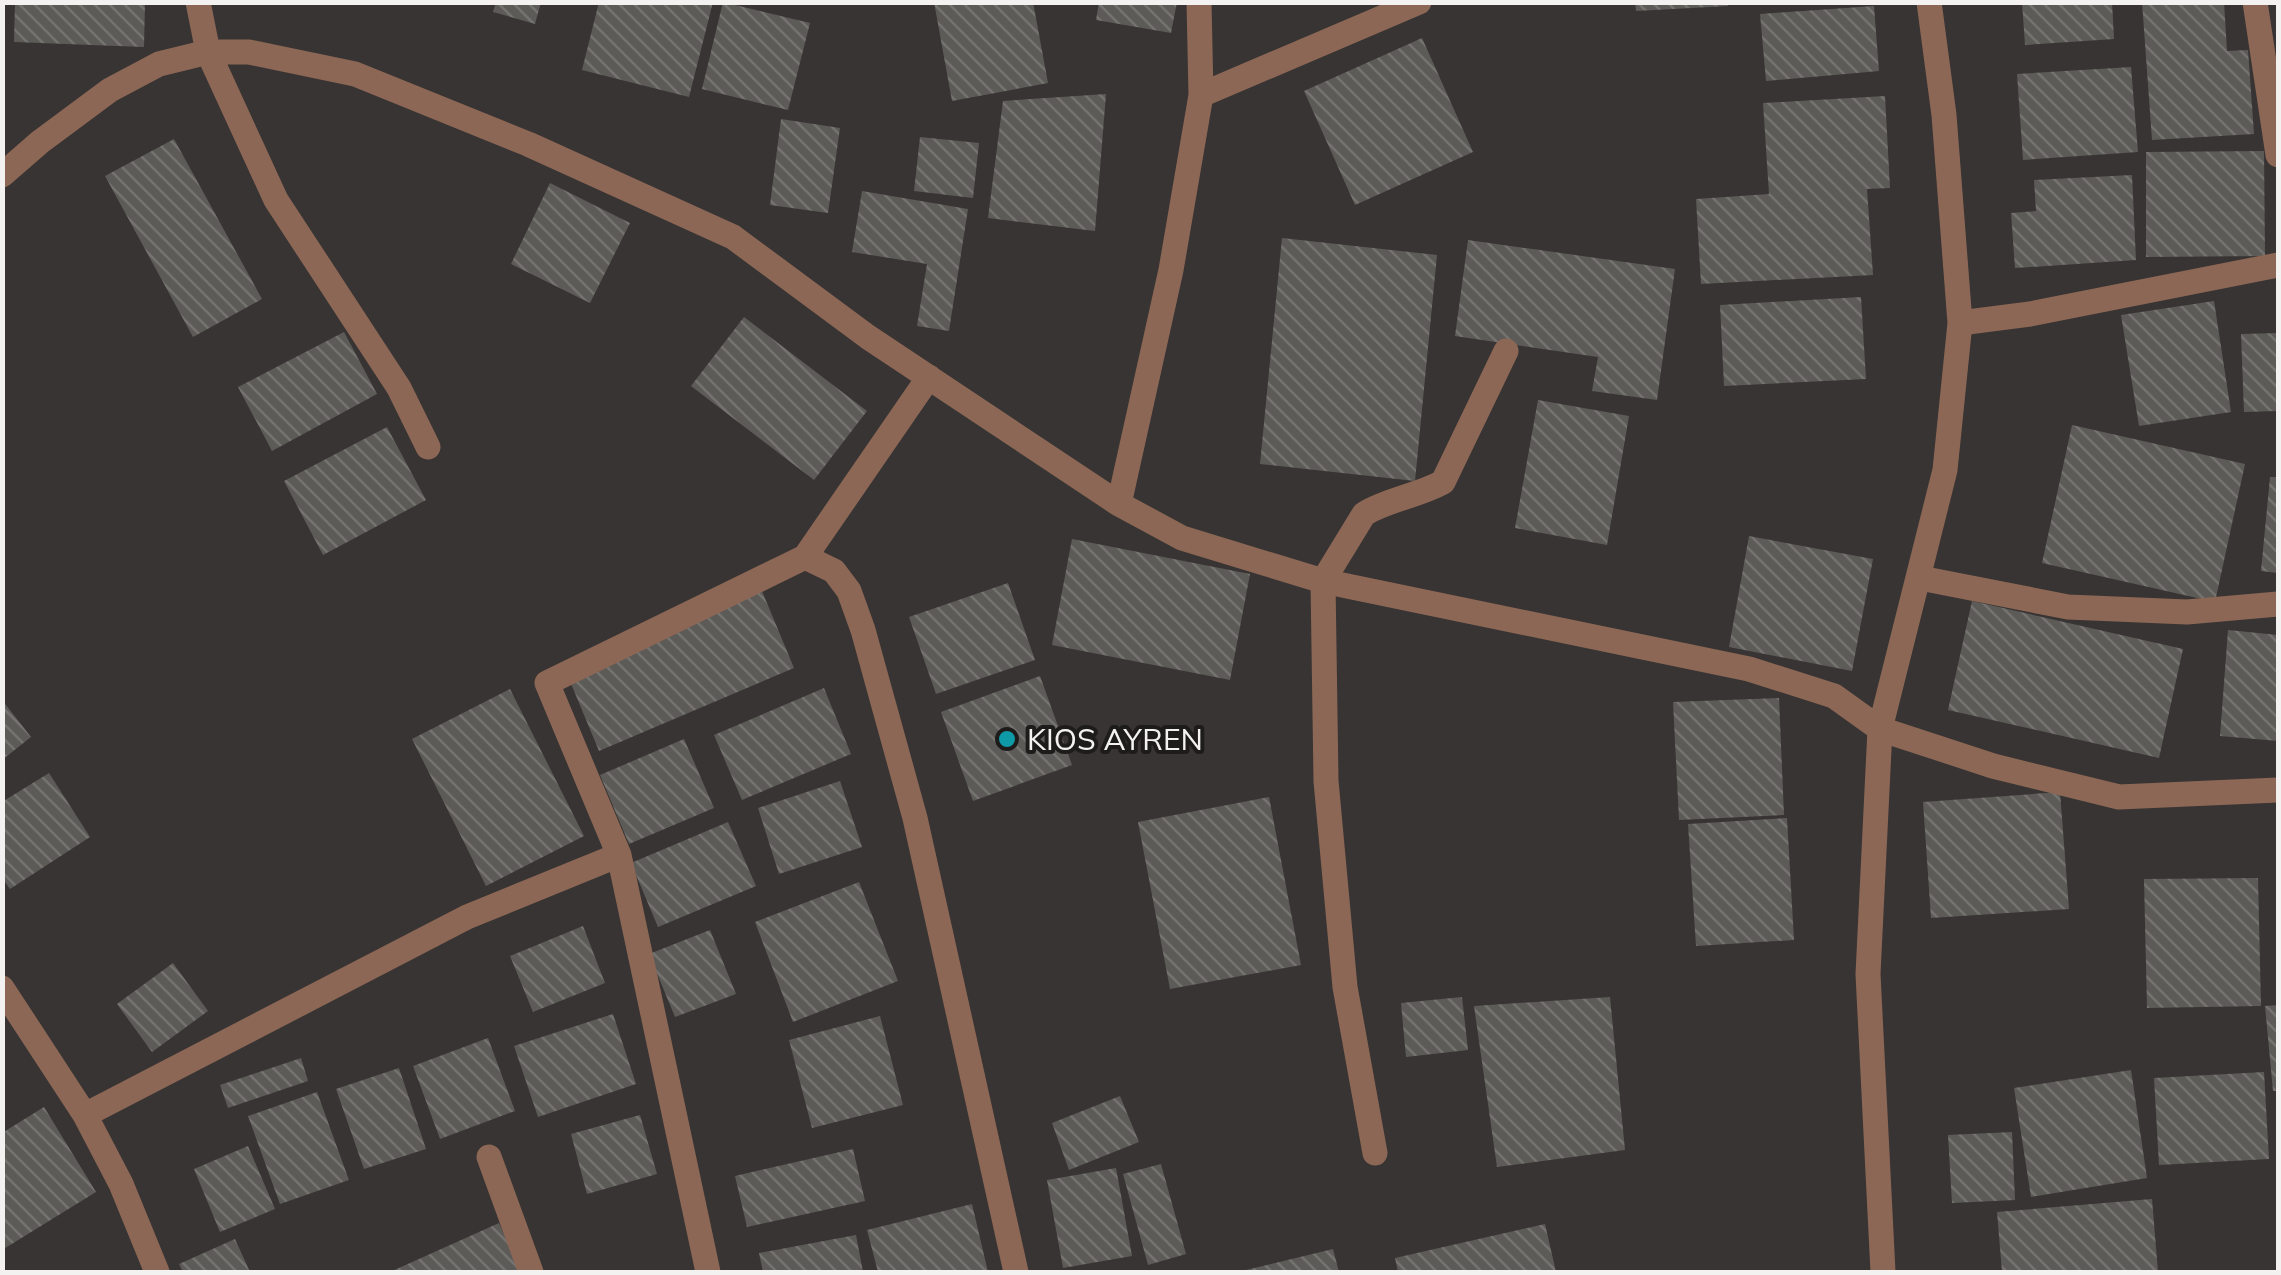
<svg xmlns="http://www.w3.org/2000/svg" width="2281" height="1275" viewBox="0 0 2281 1275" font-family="Mulish,sans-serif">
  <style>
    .building { fill: url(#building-back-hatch) }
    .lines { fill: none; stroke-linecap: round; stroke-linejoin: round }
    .minor { stroke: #8d6755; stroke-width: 25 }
    .culture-dot { fill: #0f9aa8; stroke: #1e1c1b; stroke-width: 4 }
    .labels { text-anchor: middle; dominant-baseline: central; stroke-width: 8; stroke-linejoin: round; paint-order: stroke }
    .poi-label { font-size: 30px; fill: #f4f2f1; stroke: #1e1c1b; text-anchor: start }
  </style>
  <defs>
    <pattern id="building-back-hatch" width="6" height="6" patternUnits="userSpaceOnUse" patternTransform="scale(2.5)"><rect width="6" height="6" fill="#5d5b58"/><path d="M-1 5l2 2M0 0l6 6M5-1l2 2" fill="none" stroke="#757370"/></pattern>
  </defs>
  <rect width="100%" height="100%" fill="#373433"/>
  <!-- building -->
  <path class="building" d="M15,2H145L144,47L14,42Z
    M496,2H541L535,24L493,12Z
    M599,2H713L689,97L582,70Z
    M723,2L810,23L788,110L702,89Z
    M934,2H1033L1048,83L952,101Z
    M1099,2H1177L1171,33L1096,20Z
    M1635,2H1728V6L1636,11Z
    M2022,2H2112L2114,39L2025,45Z
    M2142,2H2224L2227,51L2248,50L2254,134L2152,140Z
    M1874,6L1879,71L1766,81L1760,14Z
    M1422,38L1473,152L1355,205L1304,91Z
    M2131,67L2138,152L2023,160L2017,74Z
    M1106,94L1095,231L988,218L1003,101Z
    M1885,96L1890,188L1867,189L1873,275L1701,284L1696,199L1769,194L1763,103Z
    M781,119L840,128L828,213L770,205Z
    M920,137L979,143L973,198L914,191Z
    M174,139L262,299L193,337L105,176Z
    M2264,151L2265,256L2146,257V152Z
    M2132,175L2136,260L2015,268L2011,213L2036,211L2034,180Z
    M550,183L630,223L590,303L511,264Z
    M862,191L968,209L949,331L917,326L927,264L852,252Z
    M1282,238L1437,255L1415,481L1260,464Z
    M1468,240L1675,269L1657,400L1592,391L1598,357L1455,336Z
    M1861,297L1866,379L1724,386L1720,305Z
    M2214,301L2231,412L2139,426L2121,315Z
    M744,317L867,411L814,480L691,386Z
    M344,332L377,394L272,451L238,387Z
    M2278,333V411L2244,412L2241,334Z
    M1538,400L1629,416L1607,545L1515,528Z
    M2072,425L2245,464L2215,602L2042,563Z
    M387,427L426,500L323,555L284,481Z
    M2270,477H2278V573L2261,571Z
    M1749,536L1873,559L1852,671L1729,647Z
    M1072,539L1250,574L1230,680L1052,645Z
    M1008,583L1035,660L936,694L909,617Z
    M762,591L794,668L599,751L567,674Z
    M1972,601L2183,649L2159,758L1948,710Z
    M2228,630L2278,635V741L2220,736Z
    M1040,676L1072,765L973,801L941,712Z
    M824,688L851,754L742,800L714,735Z
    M510,689L584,836L486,886L412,739Z
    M1779,698L1784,815L1679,820L1673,702Z
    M2,700L31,737L2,760Z
    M684,739L714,808L629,844L600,775Z
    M49,773L90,837L10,889L2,878V802Z
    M840,781L862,847L779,874L758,808Z
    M2060,792L2069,909L1931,918L1923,802Z
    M1269,797L1301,965L1170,989L1138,822Z
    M1787,818L1794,940L1696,946L1688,824Z
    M728,822L756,886L658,927L631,863Z
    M2258,878L2261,1006L2147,1008L2144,879Z
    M859,882L898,981L793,1022L755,922Z
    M583,926L605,983L533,1012L510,956Z
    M710,930L736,994L675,1017L649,954Z
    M173,963L208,1011L152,1052L117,1004Z
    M1462,997L1468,1050L1406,1057L1401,1003Z
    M1610,997L1625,1150L1497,1167L1474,1006Z
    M2278,1005V1091H2273L2265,1006Z
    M613,1014L636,1084L538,1117L514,1046Z
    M880,1016L903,1105L812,1128L789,1040Z
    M488,1038L515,1111L440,1139L413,1066Z
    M301,1058L308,1081L228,1108L220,1085Z
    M399,1068L426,1149L364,1169L336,1089Z
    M2131,1070L2147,1178L2031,1197L2014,1088Z
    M2264,1072L2269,1159L2159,1165L2154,1078Z
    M317,1092L349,1180L280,1204L248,1116Z
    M1120,1096L1139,1142L1069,1170L1052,1123Z
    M44,1107L96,1192L2,1250V1133Z
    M640,1115L657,1174L587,1194L571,1134Z
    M2012,1132L2015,1200L1952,1203L1948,1135Z
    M248,1146L275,1209L220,1232L194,1169Z
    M853,1149L865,1201L747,1227L735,1176Z
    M1161,1164L1186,1254L1148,1265L1123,1174Z
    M1116,1168L1132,1256L1063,1268L1047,1180Z
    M2152,1199L2158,1272H2002L1997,1212Z
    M972,1204L988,1272H878L867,1230Z
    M499,1223L521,1272H390Z
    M1545,1224L1556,1272H1398L1395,1258Z
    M856,1235L863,1272H763L759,1253Z
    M235,1239L250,1272H183L179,1264Z
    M1333,1249L1339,1272H1242V1271Z"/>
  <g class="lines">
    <!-- minor -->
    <path class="minor" d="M198,2L208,52L276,200L399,388L428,447
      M2255,2L2278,155
      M1201,95L1419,2
      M2,175L40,142L110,90L159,64L208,52H249L355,74L528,144L733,237L868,337L1119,504L1182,538L1323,581L1749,669L1834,696L1880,729L1993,766L2119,797L2278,790
      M1960,323L2030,314L2278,265
      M1119,504L1171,270L1201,95L1199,2
      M805,557L929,377
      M1920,578L2068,607L2187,612L2278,604
      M2,988L85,1115L121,1184L157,1272
      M85,1115L467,917L619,855
      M1375,1153L1345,987L1326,781L1323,581L1364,514C1388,499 1418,496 1443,482L1506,351
      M489,1157L531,1272
      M708,1272L619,855L547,683L805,557L834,571L849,591L863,630L915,818L1016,1272
      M1883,1272L1868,974L1880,729L1945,470L1960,323L1944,115L1929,2"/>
  </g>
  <!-- markers -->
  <circle class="culture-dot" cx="1007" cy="739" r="10"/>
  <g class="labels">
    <!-- poi labels -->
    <g class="poi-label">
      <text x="1027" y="739">KIOS AYREN</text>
    </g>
  </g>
  <!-- border -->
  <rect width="2281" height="1275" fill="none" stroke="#f4f2f1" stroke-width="10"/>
</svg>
